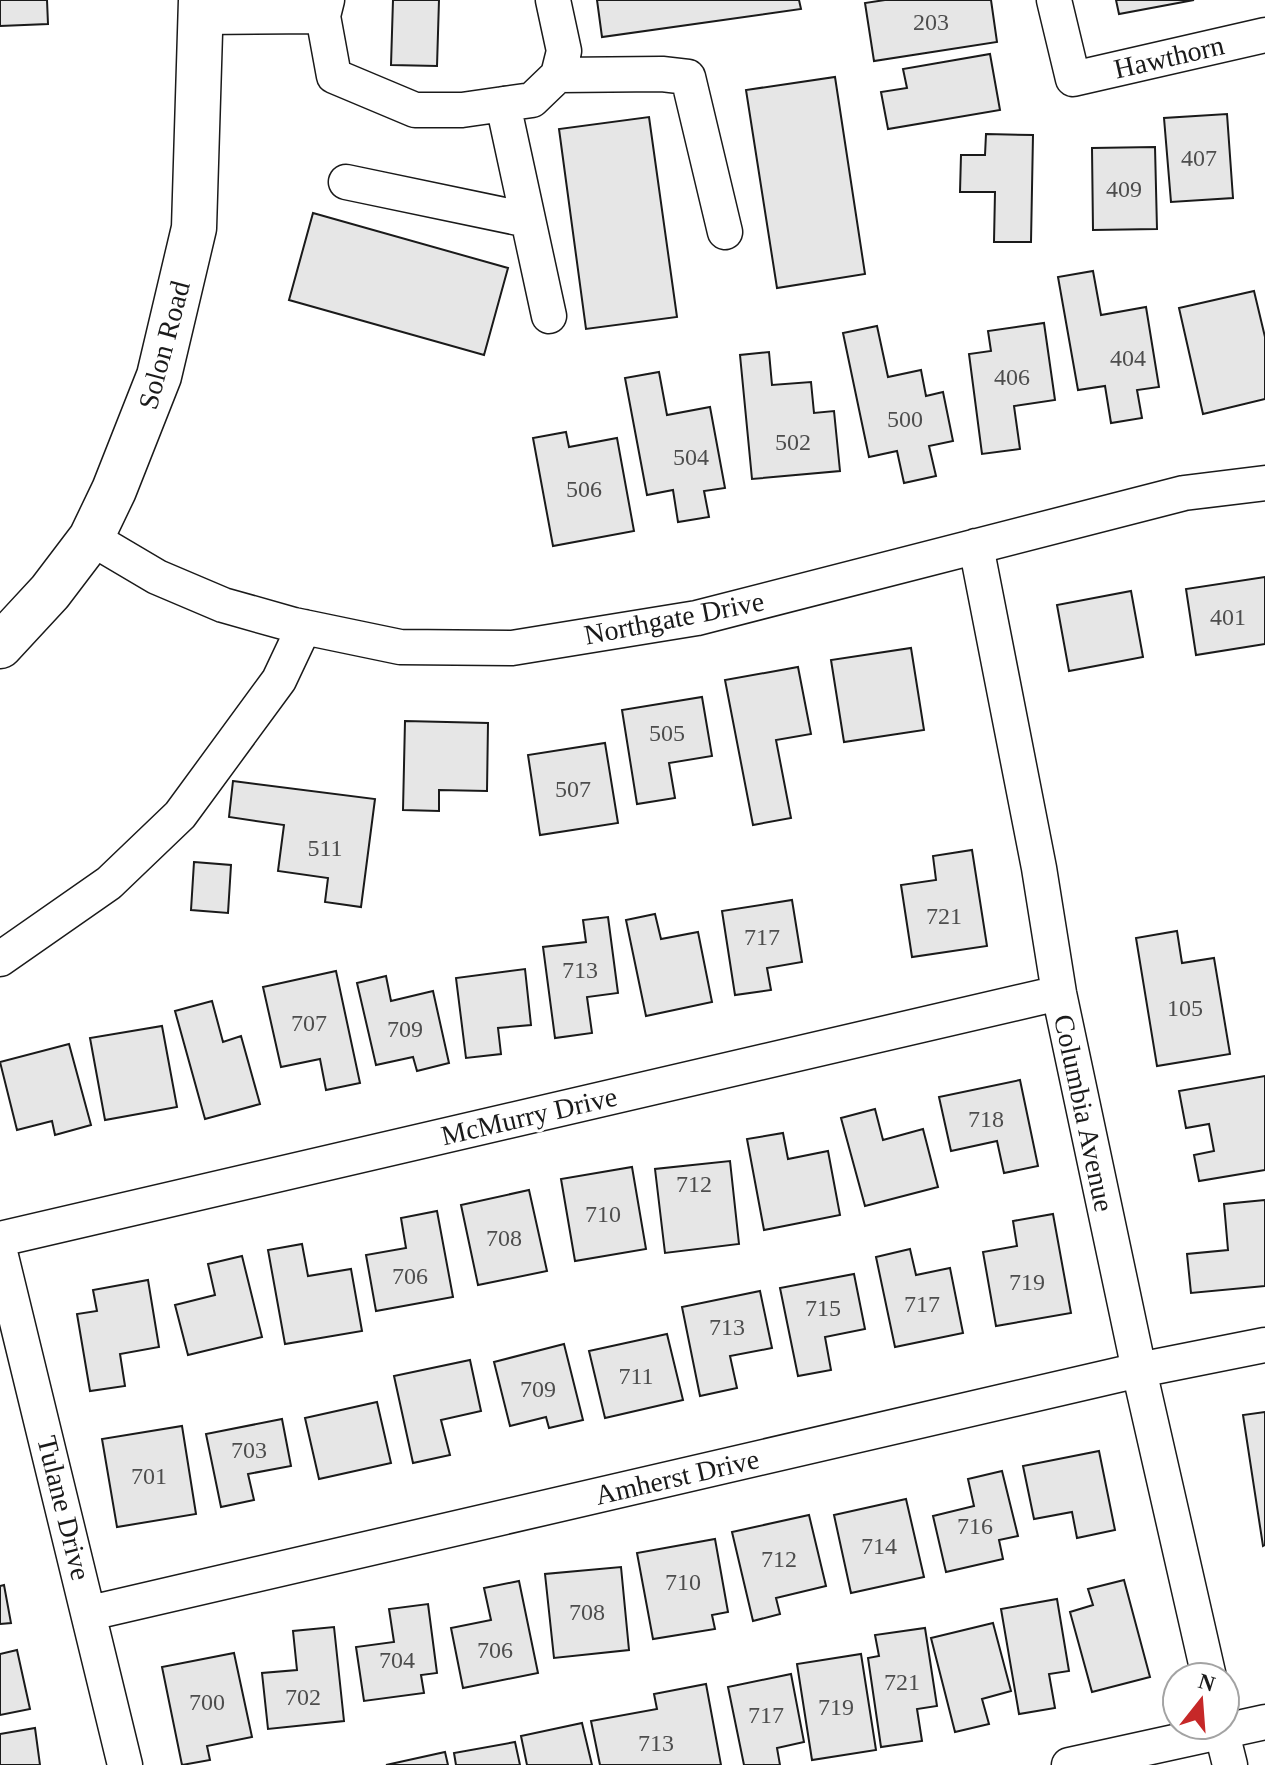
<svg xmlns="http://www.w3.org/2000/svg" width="1265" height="1765" viewBox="0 0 1265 1765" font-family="'Times New Roman',serif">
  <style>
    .building { fill: #e6e6e6; stroke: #1a1a1a; stroke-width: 2 }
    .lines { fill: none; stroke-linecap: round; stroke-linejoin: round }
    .minor-casing { stroke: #1a1a1a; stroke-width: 37 }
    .major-casing { stroke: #1a1a1a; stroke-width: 47 }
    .minor { stroke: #fff; stroke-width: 34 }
    .major { stroke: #fff; stroke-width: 44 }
    .labels { text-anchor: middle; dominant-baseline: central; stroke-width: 6; stroke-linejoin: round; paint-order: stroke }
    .number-label { font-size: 24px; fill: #4d4d4d }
    .street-label { font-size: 28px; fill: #1a1a1a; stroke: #fff }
  </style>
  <rect width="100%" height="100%" fill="#fff"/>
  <!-- building -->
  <path class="building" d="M0,0H47L48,24L0,26Z
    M393,0H439L437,66L391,65Z
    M597,0H799L801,9L602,37Z
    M885,0H991L997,42L874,61L865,3Z
    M1116,0H1194L1119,14Z
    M990,54L1000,110L888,129L881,92L907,88L903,69Z
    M835,77L865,274L777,288L746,90Z
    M1227,114L1233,198L1171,202L1164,118Z
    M649,117L677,317L586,329L559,129Z
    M986,134L1033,135L1031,242H994L995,192H960L961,155H985Z
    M1155,147L1157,229L1093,230L1092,148Z
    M313,213L508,268L484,355L289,300Z
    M1093,271L1101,315L1146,307L1159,387L1137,390L1142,418L1111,423L1105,386L1078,390L1058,277Z
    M1254,291L1265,337V399L1203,414L1179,308Z
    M1044,323L1055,400L1014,406L1020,449L982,454L969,354L991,351L988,331Z
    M877,326L888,377L921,370L926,396L943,392L953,441L929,446L936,476L904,483L897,451L869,457L843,333Z
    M769,352L772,385L811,382L814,413L834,411L840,471L752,479L740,355Z
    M659,372L667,415L710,407L725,488L704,491L709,517L678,522L673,490L647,495L625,378Z
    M566,432L569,447L617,438L634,531L553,546L533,438Z
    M1265,577V644L1196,655L1186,589Z
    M1131,591L1143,657L1069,671L1057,605Z
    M911,648L924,730L844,742L831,660Z
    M798,667L811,734L776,740L791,818L753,825L725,680Z
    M702,697L712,756L669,763L675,798L637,804L622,710Z
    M405,721L488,723L487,791L439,790V811L403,810Z
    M605,743L618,823L540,835L528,755Z
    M233,781L375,799L361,907L325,902L328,878L278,871L284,825L229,817Z
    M972,850L987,946L912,957L901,885L936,880L933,856Z
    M194,862L231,865L228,913L191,910Z
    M792,900L802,962L767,968L771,990L735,995L722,911Z
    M655,914L661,939L698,932L712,1002L646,1016L626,920Z
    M608,917L618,993L587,997L592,1033L555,1038L543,947L586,942L583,920Z
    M1177,931L1182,963L1214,958L1230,1054L1157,1066L1136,938Z
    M525,969L531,1025L498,1028L501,1054L466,1058L456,978Z
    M336,971L360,1083L326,1090L320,1059L281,1067L263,987Z
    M386,976L391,1001L433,991L449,1063L417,1071L413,1057L376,1065L357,983Z
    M212,1001L223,1042L241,1036L260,1104L205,1119L175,1011Z
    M162,1026L177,1107L105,1120L90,1038Z
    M69,1044L91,1125L55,1135L52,1121L17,1130L0,1062Z
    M1265,1076V1170L1199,1181L1194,1155L1214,1151L1209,1124L1186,1128L1179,1091Z
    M1020,1080L1038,1166L1004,1173L997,1141L951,1151L939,1097Z
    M875,1109L883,1140L923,1129L938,1187L865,1206L841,1118Z
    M783,1133L788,1159L828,1151L840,1215L764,1230L747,1139Z
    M730,1161L739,1244L665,1253L655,1169Z
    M632,1167L646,1249L575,1261L561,1179Z
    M529,1190L547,1271L478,1285L461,1205Z
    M1265,1200V1286L1191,1293L1187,1254L1228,1250L1224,1204Z
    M437,1211L453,1297L376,1311L366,1255L406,1248L401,1218Z
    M1053,1214L1071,1313L996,1326L983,1252L1017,1246L1013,1221Z
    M302,1244L308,1276L351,1269L362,1331L285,1344L268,1250Z
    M910,1249L916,1275L950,1268L963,1333L895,1347L876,1257Z
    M242,1256L262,1337L188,1355L175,1305L215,1295L208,1264Z
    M854,1274L865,1329L825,1337L831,1370L798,1376L780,1288Z
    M148,1280L159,1347L120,1354L125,1386L90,1391L77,1314L97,1311L93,1290Z
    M760,1291L772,1348L730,1356L737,1388L700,1396L682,1307Z
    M667,1334L683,1400L605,1418L589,1351Z
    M564,1344L583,1420L549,1428L546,1417L510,1426L494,1362Z
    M470,1360L481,1411L441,1420L450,1455L413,1463L394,1376Z
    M377,1402L391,1463L319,1479L305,1418Z
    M1265,1412V1545L1263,1546L1243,1415Z
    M282,1419L291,1466L248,1474L254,1500L221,1507L206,1434Z
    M182,1426L196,1514L117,1527L102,1439Z
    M1099,1451L1115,1530L1077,1538L1072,1512L1034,1519L1023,1466Z
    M1002,1471L1018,1536L999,1540L1003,1559L946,1572L933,1516L974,1506L968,1479Z
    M906,1499L924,1577L851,1593L834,1515Z
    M809,1515L826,1586L776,1598L780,1614L753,1621L732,1532Z
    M715,1539L728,1612L712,1615L715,1629L653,1639L637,1553Z
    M621,1567L629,1650L554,1658L545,1574Z
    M1124,1580L1150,1677L1092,1692L1070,1612L1093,1605L1088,1589Z
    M519,1581L538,1673L463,1688L451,1628L491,1620L484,1588Z
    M4,1585L11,1623L0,1624V1586Z
    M1057,1599L1069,1671L1049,1674L1055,1708L1019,1714L1001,1609Z
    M428,1604L437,1673L421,1675L424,1693L364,1701L356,1647L394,1642L389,1609Z
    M993,1623L1011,1691L982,1699L989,1724L955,1732L931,1638Z
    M334,1627L344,1721L268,1729L262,1673L297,1670L293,1631Z
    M925,1628L937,1706L917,1709L922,1741L881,1747L868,1658L879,1656L875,1635Z
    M17,1650L30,1709L0,1715V1654Z
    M234,1653L252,1737L207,1746L210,1760L182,1765L162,1667Z
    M861,1654L876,1750L812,1760L797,1664Z
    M791,1674L804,1742L777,1748L780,1765H744L728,1687Z
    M706,1684L721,1765H600L591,1721L657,1709L654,1694Z
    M582,1723L592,1765H527L521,1736Z
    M35,1728L40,1765H0V1734Z
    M515,1742L520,1765H456L454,1753Z
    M445,1752L448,1765H386Z"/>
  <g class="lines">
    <!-- minor casing -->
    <g class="minor-casing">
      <path id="minor" d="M327,0L323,16L334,76L415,110H462L532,100L558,75L564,51L553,0
        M1054,0L1073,79L1265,35
        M200,17L323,16
        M558,75L662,74L688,77L725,232
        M503,104L549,316
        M346,182L528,220
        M91,538L157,577L223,605L294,625L400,647L512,648L697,618L1184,493L1265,483
        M976,546L1039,868L1059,993L1139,1370L1209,1677
        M0,959L109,883L180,815L279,680L304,627
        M0,1239L1059,993
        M0,1252L125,1765
        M90,1613L1139,1370L1265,1345
        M1220,1725L1230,1765
        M1069,1765L1265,1722"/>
    </g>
    <!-- major casing -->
    <g class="major-casing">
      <path id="major" d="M0,646L50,592L91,538L114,490L159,376L194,228L201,0"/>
    </g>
    <!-- minor -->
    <use href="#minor" class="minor"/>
    <!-- major -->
    <use href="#major" class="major"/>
  </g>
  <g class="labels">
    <!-- number labels -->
    <g class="number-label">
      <text x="931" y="22">203</text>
      <text x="1199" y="158">407</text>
      <text x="1124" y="189">409</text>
      <text x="1128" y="358">404</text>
      <text x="1012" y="377">406</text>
      <text x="905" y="419">500</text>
      <text x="793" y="442">502</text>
      <text x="691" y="457">504</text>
      <text x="584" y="489">506</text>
      <text x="1228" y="617">401</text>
      <text x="667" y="733">505</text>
      <text x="573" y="789">507</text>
      <text x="325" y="848">511</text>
      <text x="944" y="916">721</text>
      <text x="762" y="937">717</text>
      <text x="580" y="970">713</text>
      <text x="1185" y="1008">105</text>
      <text x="309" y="1023">707</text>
      <text x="405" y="1029">709</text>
      <text x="986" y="1119">718</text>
      <text x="694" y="1184">712</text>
      <text x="603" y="1214">710</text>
      <text x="504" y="1238">708</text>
      <text x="410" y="1276">706</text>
      <text x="1027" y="1282">719</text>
      <text x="922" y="1304">717</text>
      <text x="823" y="1308">715</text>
      <text x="727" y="1327">713</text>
      <text x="636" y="1376">711</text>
      <text x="538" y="1389">709</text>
      <text x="249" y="1450">703</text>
      <text x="149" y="1476">701</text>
      <text x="975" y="1526">716</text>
      <text x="879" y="1546">714</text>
      <text x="779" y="1559">712</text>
      <text x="683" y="1582">710</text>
      <text x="587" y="1612">708</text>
      <text x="495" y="1650">706</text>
      <text x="397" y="1660">704</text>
      <text x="902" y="1682">721</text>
      <text x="303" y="1697">702</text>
      <text x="207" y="1702">700</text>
      <text x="836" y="1707">719</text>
      <text x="766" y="1715">717</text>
      <text x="656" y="1743">713</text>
    </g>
    <!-- street labels -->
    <g class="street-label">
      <text transform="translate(1169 57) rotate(-13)">Hawthorn</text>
      <text transform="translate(164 345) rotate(-75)">Solon Road</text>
      <text transform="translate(674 618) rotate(-11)">Northgate Drive</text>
      <text transform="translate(1084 1113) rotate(78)">Columbia Avenue</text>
      <text transform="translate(529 1116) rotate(-13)">McMurry Drive</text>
      <text transform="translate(677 1477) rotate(-13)">Amherst Drive</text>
      <text transform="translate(64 1508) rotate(76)">Tulane Drive</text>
    </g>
  </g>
  <!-- north arrow -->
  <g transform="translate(1201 1701) rotate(17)"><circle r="38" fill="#ffffff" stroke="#a3a3a3" stroke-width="2"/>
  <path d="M0-6L14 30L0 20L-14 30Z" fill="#c62828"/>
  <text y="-12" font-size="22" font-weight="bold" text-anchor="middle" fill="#1a1a1a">N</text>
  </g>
</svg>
